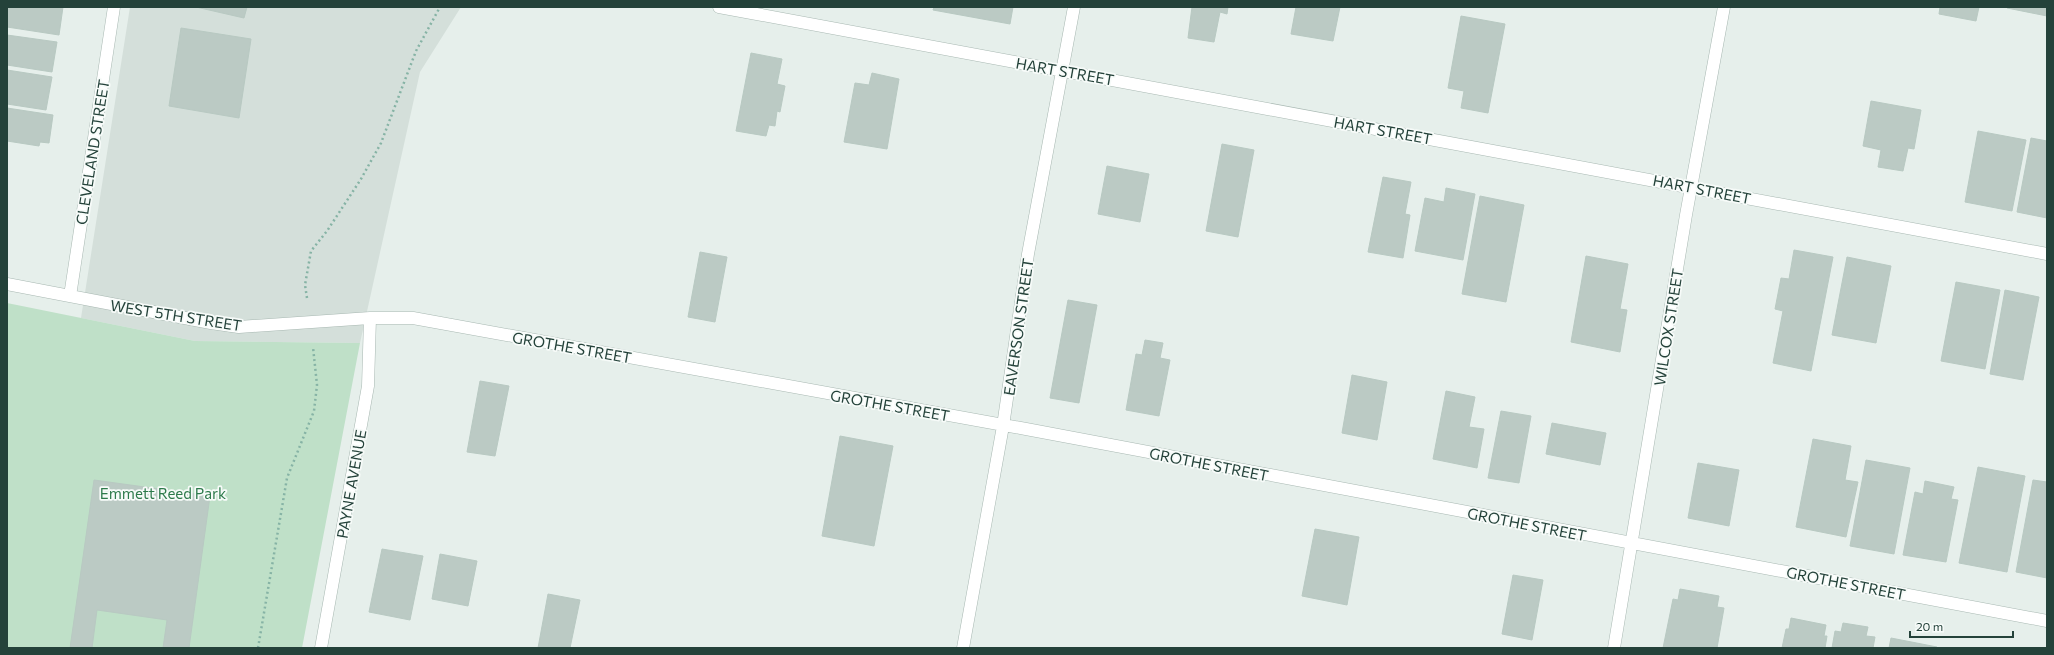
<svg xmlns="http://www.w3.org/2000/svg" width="2054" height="655" viewBox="0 0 2054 655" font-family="Commissioner,sans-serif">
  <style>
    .built { fill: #d4dfda }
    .green { fill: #bfe0c8 }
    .building { fill: #bbcac4; stroke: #b8c9c2 }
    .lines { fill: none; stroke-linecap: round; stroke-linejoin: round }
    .minor-casing { stroke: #a8b8b2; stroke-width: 13 }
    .path { stroke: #86b3a5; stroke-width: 2.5; stroke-dasharray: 2 3; stroke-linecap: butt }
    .minor { stroke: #fff; stroke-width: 12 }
    .labels { text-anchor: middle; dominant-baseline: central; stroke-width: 3.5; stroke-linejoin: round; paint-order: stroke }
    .street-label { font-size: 15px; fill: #24423a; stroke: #f7fbf9 }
    .park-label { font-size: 15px; fill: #2d7a4b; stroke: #f7fbf9 }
  </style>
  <rect width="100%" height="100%" fill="#e6efeb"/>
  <!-- built -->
  <path class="built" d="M130,7H461L420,72L360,343L195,341L81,318Z"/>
  <!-- green -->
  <path class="green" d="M7,303L195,341L360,343L302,648H7Z"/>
  <!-- building -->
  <path class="building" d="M7,7H63L59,35L7,27Z
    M196,7H247L244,18Z
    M934,7H1013L1010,24L933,10Z
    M1192,7H1228L1227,14L1220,12L1214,42L1188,38Z
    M1296,7H1340L1333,41L1291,34Z
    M1940,7H1979L1976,21L1939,14Z
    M2007,7H2047V16L2007,8Z
    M1461,16L1505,24L1488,113L1461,108L1464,91L1448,88Z
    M181,28L251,39L239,118L169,106Z
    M7,35L57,42L52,72L7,65Z
    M751,53L782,59L777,84L785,86L780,112L777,111L775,126L769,125L766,136L736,131Z
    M7,70L52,77L46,110L7,104Z
    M872,73L899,79L887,149L844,142L855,83L869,85Z
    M1871,101L1921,110L1914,149L1908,148L1903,171L1878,167L1881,150L1863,146Z
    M7,108L53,115L49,143L40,142L39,146L7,141Z
    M1978,131L2026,140L2012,211L1965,202Z
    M2031,138L2047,141V218L2017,212Z
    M1222,144L1254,150L1238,237L1206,231Z
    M1107,166L1149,174L1140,222L1098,214Z
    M1383,177L1411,182L1405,214L1410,215L1403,258L1368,252Z
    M1446,188L1475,194L1463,260L1415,251L1425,198L1444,202Z
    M1480,196L1524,205L1506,302L1462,294Z
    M1794,250L1833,257L1811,371L1773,363L1783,311L1775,309L1781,278L1789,279Z
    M700,252L727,257L715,322L688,317Z
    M1586,256L1628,264L1620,309L1627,310L1620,352L1571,342Z
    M1847,257L1891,266L1876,343L1832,335Z
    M1956,282L2000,290L1985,369L1941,361Z
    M2005,290L2039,297L2023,380L1990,374Z
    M1068,300L1097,305L1079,403L1050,398Z
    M1145,340L1163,343L1160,358L1170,360L1159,416L1126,410L1136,354L1142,355Z
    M1352,375L1387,382L1377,440L1342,433Z
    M480,381L509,386L495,456L467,452Z
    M1446,391L1475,397L1469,427L1484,429L1477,468L1433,459Z
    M1501,411L1531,416L1519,483L1488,478Z
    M1552,423L1606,433L1600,465L1546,454Z
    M840,436L893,446L874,546L822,536Z
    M1813,439L1851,446L1845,480L1858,482L1846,537L1796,527Z
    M1866,460L1910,468L1894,554L1850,546Z
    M1698,463L1739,470L1729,526L1688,518Z
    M1978,467L2025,476L2007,572L1959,563Z
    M94,480L210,496L189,648H163L167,620L97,610L92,648H70Z
    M2033,480L2047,482V578L2016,572Z
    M1925,481L1954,487L1951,499L1958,500L1946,562L1903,555L1915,492L1923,494Z
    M1315,529L1359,537L1347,605L1302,596Z
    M382,549L423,556L410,620L369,612Z
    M440,554L477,561L468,606L432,599Z
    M1513,575L1543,580L1532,640L1502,634Z
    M1680,589L1719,596L1717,607L1724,608L1717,648H1663L1673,599L1678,600Z
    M548,594L580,600L570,648H538Z
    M1791,618L1826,625L1824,636H1827L1825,648H1782L1786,629H1789Z
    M1843,623L1868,627L1866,636L1875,637L1873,648H1832L1835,631L1841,632Z
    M1891,638L1937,647V648H1889Z"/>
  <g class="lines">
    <!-- minor casing -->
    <g class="minor-casing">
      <path id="minor" d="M719,7L2047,254
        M7,284L211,323L239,327L370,318H413L1026,429L2047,621
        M70,296L114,7
        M321,648L368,386L370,318
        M963,648L1003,426L1028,254L1074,7
        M1614,648L1686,215L1724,7"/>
    </g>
    <!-- path -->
    <path class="path" d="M307,298L305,285L311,251L327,231L361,179L381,143L416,51L440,7
      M258,648L287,478L314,411L317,385L313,347"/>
    <!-- minor -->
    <use href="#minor" class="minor"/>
  </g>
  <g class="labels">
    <!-- street labels -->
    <g class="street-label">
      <text transform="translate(1065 71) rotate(10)">HART STREET</text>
      <text transform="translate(1383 130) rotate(10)">HART STREET</text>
      <text transform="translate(92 152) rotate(-81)">CLEVELAND STREET</text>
      <text transform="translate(1702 189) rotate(11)">HART STREET</text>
      <text transform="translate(176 315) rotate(9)">WEST 5TH STREET</text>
      <text transform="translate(1018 327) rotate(-82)">EAVERSON STREET</text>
      <text transform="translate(1668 327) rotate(-81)">WILCOX STREET</text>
      <text transform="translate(572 347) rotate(10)">GROTHE STREET</text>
      <text transform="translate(890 405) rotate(10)">GROTHE STREET</text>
      <text transform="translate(1209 464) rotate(11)">GROTHE STREET</text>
      <text transform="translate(351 484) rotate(-80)">PAYNE AVENUE</text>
      <text transform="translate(1527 524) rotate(11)">GROTHE STREET</text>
      <text transform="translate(1846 583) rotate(11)">GROTHE STREET</text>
    </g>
    <!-- park labels -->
    <g class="park-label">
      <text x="163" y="493">Emmett Reed Park</text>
    </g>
  </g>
  <!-- border -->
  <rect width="2054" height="655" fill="none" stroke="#24423a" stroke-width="16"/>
  <!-- scale -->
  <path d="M1910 631v6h103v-6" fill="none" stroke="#24423a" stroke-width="2"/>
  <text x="1916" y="631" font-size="12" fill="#24423a" stroke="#f7fbf9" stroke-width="3" paint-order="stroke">20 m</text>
</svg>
